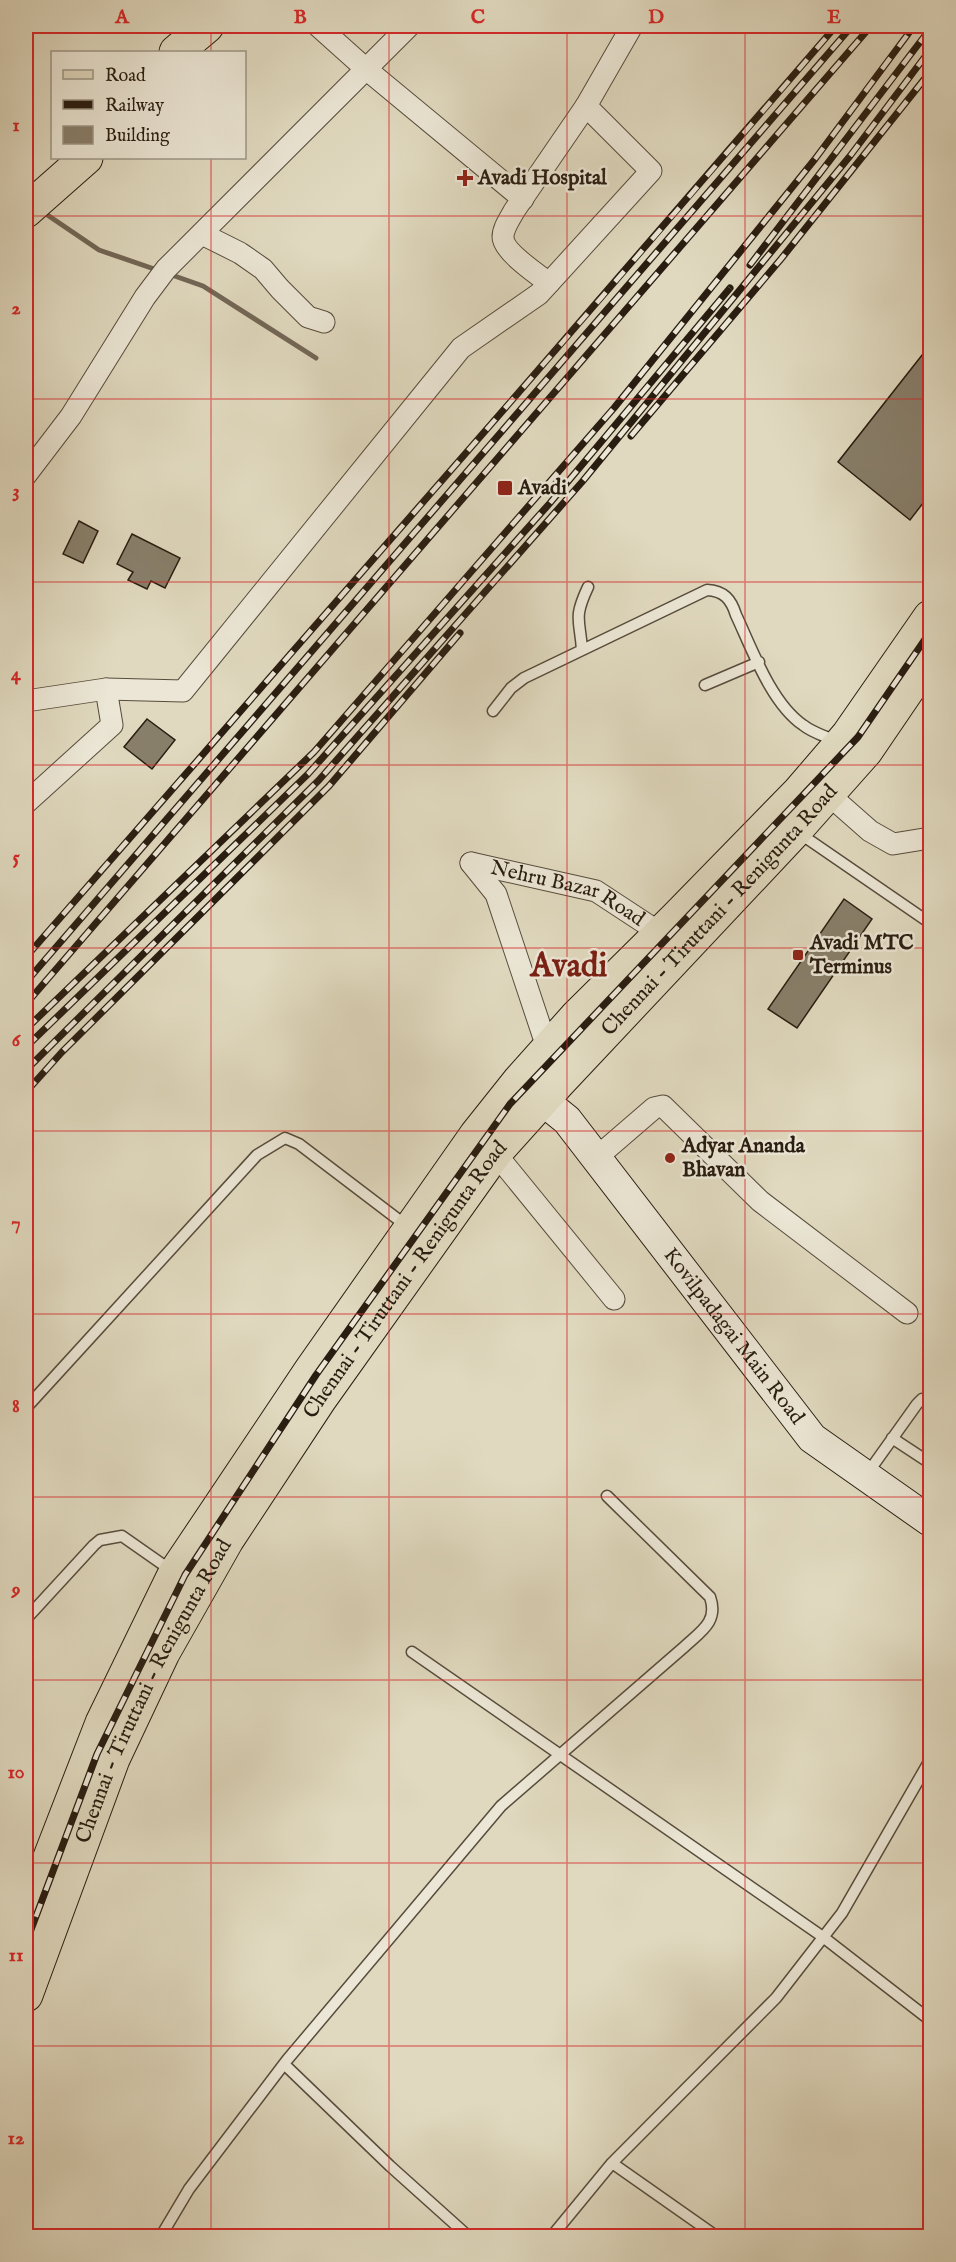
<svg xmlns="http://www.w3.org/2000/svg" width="956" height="2262" viewBox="0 0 956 2262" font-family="'IM FELL English',serif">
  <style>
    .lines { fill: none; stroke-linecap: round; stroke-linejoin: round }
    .stream { stroke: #726756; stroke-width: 5 }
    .building { fill: #887f6b; stroke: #291d11; stroke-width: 1.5 }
    .service-casing { stroke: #574c3c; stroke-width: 13 }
    .minor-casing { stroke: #574c3c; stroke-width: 23 }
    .secondary-casing { stroke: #291d11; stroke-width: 32 }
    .primary-casing { stroke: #291d11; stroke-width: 35 }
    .trunk-casing { stroke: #291d11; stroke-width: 35 }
    .service { stroke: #ebe6d5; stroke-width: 10 }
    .minor { stroke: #ebe6d5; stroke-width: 21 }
    .secondary { stroke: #ebe6d5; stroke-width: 30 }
    .primary { stroke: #e0d9bf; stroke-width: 33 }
    .trunk { stroke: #e0d9bf; stroke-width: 33 }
    .rail-casing { stroke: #291d11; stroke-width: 7 }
    .rail { stroke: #ebe6d5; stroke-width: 4.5; stroke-dasharray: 14; stroke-linecap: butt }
    .grid { fill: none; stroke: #d62828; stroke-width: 1.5; stroke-opacity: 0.55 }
    .poi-dot { fill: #8f2418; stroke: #ebe6d5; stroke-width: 2 }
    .labels { text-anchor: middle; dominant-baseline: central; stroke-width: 5; stroke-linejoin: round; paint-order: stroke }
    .poi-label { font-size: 21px; font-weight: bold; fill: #291d11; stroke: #ebe6d5; text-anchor: start }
    .street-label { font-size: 21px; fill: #291d11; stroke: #ebe6d5 }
    .town-label { font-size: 33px; font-weight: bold; fill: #7a1f14; stroke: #ebe6d5 }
    .neatline { fill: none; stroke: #d62828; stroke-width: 2 }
    .grid-label { font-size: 20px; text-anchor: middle; font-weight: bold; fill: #d62828 }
  </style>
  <rect width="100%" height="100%" fill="#e0d9bf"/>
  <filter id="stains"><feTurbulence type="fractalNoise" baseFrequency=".00333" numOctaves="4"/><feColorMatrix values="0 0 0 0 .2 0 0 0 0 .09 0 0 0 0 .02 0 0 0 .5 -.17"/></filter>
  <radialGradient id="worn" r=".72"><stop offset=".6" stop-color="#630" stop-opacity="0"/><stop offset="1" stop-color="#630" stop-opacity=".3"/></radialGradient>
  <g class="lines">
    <!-- stream -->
    <path class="stream" d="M43,212L99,250L160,271
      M169,274L203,286L316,358"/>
  </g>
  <!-- building -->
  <path class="building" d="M930,345V494L910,520L838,462Z
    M79,521L98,531L83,563L63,554Z
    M132,534L180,558L165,588L151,581L147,589L128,580L133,572L117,564Z
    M147,719L175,740L152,769L124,747Z
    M844,899L872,919L797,1028L768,1009Z"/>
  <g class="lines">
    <!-- service casing -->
    <g class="service-casing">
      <path id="service" d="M582,650C580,619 573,619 588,587
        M705,685L759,662
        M493,711L511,688L524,678L707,590C724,591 731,599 736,615C752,649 771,703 803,725C813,733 825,736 836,741
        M799,833L930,923
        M26,1408L257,1155L285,1138L299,1144L408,1227
        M892,1438L930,1463
        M867,1474L917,1404L922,1399L930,1401
        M26,1619L94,1545L100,1540L122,1536L172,1571
        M412,1652L823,1937L930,2020
        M284,2064L390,2166L468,2236
        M612,2163L776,1998L842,1913L930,1760
        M161,2236L189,2189L287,2060L501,1806L683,1648C700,1632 719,1622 710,1597L607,1496
        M552,2236L612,2163L716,2236"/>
    </g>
    <!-- minor casing -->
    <g class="minor-casing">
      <g id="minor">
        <path d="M318,26L366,69L523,199"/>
        <path d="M202,234L240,253L263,269L280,289L308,317L324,322"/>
        <path d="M549,283C538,275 503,251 503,237C503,228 510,219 514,211L586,106"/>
        <path d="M26,475L71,416L145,297L166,269L409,26"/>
        <path d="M26,701L106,689L183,691L461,348L539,294L651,171L586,106L632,26"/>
        <path d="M828,794L870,831L893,844L930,838"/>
        <path d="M26,803L112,725L106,689"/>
        <path id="s1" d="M471,863L596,891L660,933"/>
        <path d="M471,863L496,894L547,1047"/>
        <path d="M495,1153L614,1299"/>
        <path d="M596,1158L654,1108L663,1106L760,1201L907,1313"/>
      </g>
    </g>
    <!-- secondary casing -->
    <g class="secondary-casing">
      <g id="secondary">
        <path id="s2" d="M525,1086L567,1120L812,1438L930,1521"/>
      </g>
    </g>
    <!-- primary casing -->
    <g class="primary-casing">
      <path id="primary" d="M176,52L207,26
        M26,211L86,158"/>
    </g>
    <!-- trunk casing -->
    <g class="trunk-casing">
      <g id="trunk">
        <path d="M26,1919L102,1723L175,1573L311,1370L476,1135L519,1081L577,1016L676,918L799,792L848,735L930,617"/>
        <path id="s3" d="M26,1995L113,1759L163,1653L227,1540L320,1399L495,1153L558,1083L795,831L866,751L930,657"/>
      </g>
    </g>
    <!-- service -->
    <use href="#service" class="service"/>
    <!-- minor -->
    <use href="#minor" class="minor"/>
    <!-- secondary -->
    <use href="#secondary" class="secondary"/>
    <!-- primary -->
    <use href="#primary" class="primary"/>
    <!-- trunk -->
    <use href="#trunk" class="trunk"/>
    <!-- rail casing -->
    <g class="rail-casing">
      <path id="rail" d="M750,265L930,29
        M631,436L781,259L930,72
        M26,957C296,647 568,338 836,26
        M26,982L852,26
        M26,1004L871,26
        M26,1029L314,752L614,408L815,159L914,26
        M26,1047L308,774L550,503L730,288
        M26,1070L319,780L582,482L850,156L930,50
        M26,1092L62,1052L329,786L460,633
        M26,1943L97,1754L185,1575L316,1375L510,1104L858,737L930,632"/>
    </g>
    <!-- rail -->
    <use href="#rail" class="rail"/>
  </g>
  <!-- grid -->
  <path class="grid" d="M211,26V52M389,26V2236M567,26V2236M745,26V2236M211,158V2236M26,216H930M26,399H930M26,582H930M26,765H930M26,948H930M26,1131H930M26,1314H930M26,1497H930M26,1680H930M26,1863H930M26,2046H930"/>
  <!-- markers -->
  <g class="poi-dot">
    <path d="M462 169h6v6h6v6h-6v6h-6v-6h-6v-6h6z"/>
    <rect x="497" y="480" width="16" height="16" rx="3"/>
    <rect x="792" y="949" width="12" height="12" rx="3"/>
    <circle cx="670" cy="1158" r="6"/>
  </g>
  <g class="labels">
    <!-- poi labels -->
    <g class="poi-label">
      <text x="478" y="178">Avadi Hospital</text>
      <text x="518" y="488">Avadi</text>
      <text x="810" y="943">Avadi MTC<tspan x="810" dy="24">Terminus</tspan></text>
      <text x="682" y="1146">Adyar Ananda<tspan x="682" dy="24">Bhavan</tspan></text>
    </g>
    <!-- street labels -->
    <g class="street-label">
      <text stroke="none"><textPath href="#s1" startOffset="102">Nehru Bazar Road</textPath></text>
      <text stroke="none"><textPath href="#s3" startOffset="1300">Chennai - Tiruttani - Renigunta Road</textPath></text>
      <text stroke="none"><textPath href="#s3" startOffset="814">Chennai - Tiruttani - Renigunta Road</textPath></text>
      <text stroke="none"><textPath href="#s2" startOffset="327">Kovilpadagai Main Road</textPath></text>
      <text stroke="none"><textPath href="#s3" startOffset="330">Chennai - Tiruttani - Renigunta Road</textPath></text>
    </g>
    <!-- town labels -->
    <g class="town-label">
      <text x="569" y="967">Avadi</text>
    </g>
  </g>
  <!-- margin -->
  <rect width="956" height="2262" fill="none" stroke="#e0d9bf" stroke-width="66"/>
  <!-- legend -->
  <rect x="51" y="51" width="195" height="108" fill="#ebe6d5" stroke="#9d9687" stroke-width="1.5"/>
  <rect x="63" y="70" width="30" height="9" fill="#e0d9bf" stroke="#9d9687" stroke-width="1.5"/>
  <text x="105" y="81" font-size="18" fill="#291d11">Road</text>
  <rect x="63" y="100" width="30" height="9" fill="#291d11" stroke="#9d9687" stroke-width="1.5"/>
  <text x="105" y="111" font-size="18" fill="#291d11">Railway</text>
  <rect x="63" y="126" width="30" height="18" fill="#887f6b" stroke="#9d9687" stroke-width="1.5"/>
  <text x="105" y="141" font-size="18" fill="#291d11">Building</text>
  <rect x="33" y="33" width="890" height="2196" class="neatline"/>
  <g class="grid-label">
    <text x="122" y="23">A</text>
    <text x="300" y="23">B</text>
    <text x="478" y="23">C</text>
    <text x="656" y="23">D</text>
    <text x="834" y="23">E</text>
    <text x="16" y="131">1</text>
    <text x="16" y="314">2</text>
    <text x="16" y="497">3</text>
    <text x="16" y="680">4</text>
    <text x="16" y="863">5</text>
    <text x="16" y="1046">6</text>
    <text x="16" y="1229">7</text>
    <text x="16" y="1412">8</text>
    <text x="16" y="1595">9</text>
    <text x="16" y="1778">10</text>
    <text x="16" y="1961">11</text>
    <text x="16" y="2144">12</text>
  </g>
  <rect width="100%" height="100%" filter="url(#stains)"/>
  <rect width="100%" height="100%" fill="url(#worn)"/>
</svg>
